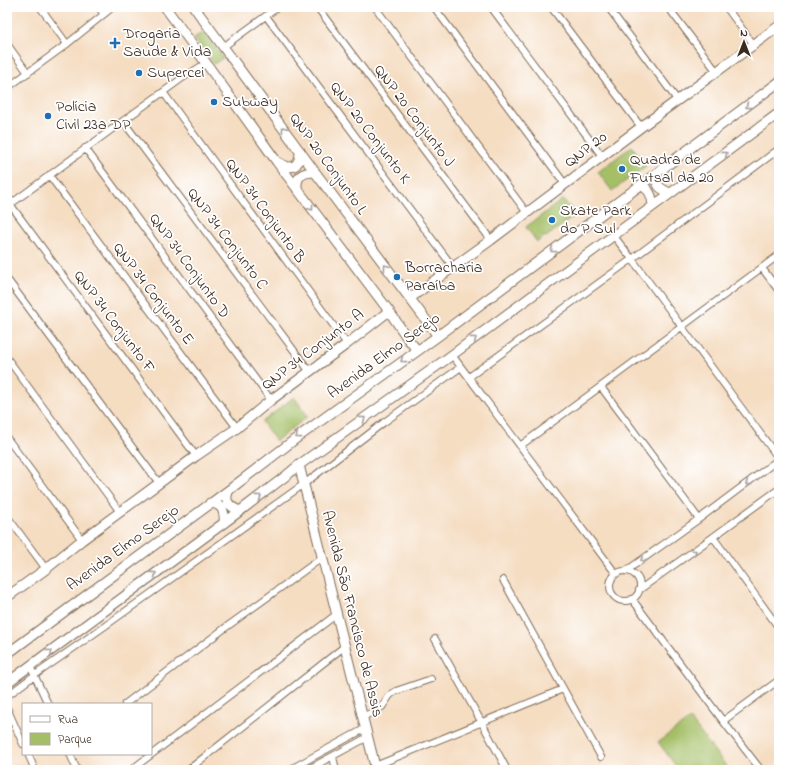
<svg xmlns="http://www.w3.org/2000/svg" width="786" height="777" viewBox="0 0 786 777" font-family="'Indie Flower',sans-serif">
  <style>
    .green { fill: #a4bf66; stroke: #707442 }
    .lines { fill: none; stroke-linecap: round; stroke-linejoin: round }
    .street-casing { stroke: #7c6957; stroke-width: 8 }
    .secondary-casing { stroke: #7c6957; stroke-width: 11 }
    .street { stroke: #fff; stroke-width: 6 }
    .secondary { stroke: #fff; stroke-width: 9 }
    .oneway { stroke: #a79f9a }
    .poi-dot { fill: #1f6fb2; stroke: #fff; stroke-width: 1.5 }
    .labels { text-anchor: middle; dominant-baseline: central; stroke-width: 3.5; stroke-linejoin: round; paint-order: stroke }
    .poi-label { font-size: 16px; fill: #3b2a1e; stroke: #fff; text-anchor: start }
    .street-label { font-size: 16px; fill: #3b2a1e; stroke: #fff }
  </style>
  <rect width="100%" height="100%" fill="#fff"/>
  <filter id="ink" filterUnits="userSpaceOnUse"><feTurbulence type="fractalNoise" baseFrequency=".025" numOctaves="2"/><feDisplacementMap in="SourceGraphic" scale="8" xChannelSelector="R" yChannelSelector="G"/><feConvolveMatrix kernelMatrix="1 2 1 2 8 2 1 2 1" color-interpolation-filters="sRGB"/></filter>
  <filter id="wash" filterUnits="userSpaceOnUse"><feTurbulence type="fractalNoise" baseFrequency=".012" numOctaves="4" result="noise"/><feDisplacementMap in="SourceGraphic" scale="16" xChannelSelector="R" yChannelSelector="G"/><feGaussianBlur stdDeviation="0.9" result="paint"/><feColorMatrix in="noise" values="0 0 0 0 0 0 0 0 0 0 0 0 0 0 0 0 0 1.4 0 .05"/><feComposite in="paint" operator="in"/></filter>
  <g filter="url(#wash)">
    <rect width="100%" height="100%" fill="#f5ddc2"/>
    <!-- green -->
    <path class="green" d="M203,32L223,58L214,64L194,38Z
      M632,146L646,166L612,191L598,172Z
      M563,199L576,215L546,237L545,236L537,242L526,227Z
      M294,397L308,416L276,441L262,422Z
      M690,719L729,770H679L658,742Z"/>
  </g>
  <g filter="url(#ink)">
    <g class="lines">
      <!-- street casing -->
      <g class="street-casing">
        <path id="street" d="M40,7L67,44
          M98,7L104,14
          M317,7L491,240
          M375,7L527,213
          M434,7L565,184
          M491,7L602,156
          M551,7L641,127
          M608,7L678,101
          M668,7L717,72
          M726,7L754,45
          M266,16L453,267
          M7,44L28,73
          M223,47L278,7
          M7,88L67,44L113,7
          M163,92L347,344
          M123,121L310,372
          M85,148L271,400
          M49,175L237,428
          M10,204L196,456
          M8,206L123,121L181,79L206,63
          M613,235L632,259L779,459L699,519L626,571
          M762,268L779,291
          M7,279L159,483
          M452,355L616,574
          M7,358L120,512
          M469,377L632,259L779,149
          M601,387L699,519
          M7,438L82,540
          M520,446L779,255
          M7,516L46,569
          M713,537L779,628
          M610 586a15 15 0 1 1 30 0a15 15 0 1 1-30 0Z
          M503,580L601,757
          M639,590L713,537L779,489
          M632,599L723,721L761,770
          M435,639L482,723L507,770
          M30,666L48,704
          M7,696L35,675L105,626L304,484L383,423L461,367
          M125,704L225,628L323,557
          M7,708L23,744
          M363,717L376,710L382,707L390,695L396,691L431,679
          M723,721L779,680
          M28,754L35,770
          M70,754L77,770
          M333,757L336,770
          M375,766L563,689
          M131,770L337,614
          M188,770L345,646
          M289,770L366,728
          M307,770L368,737"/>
      </g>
      <!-- secondary casing -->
      <g class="secondary-casing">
        <path id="secondary" d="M165,7L206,63L277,162L389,311L408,339L417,350
          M194,7L315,172L438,336
          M278,162C281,164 285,166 288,167C298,168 300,159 300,151
          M656,174C656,186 659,188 670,193
          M640,185C650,189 652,196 653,206
          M297,189C296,176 302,172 315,172
          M410,298L491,240L641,127L779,26
          M299,465L376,770
          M229,490C223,501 230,507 240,511
          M210,503C223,504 225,512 224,523
          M7,597L46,569L82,540L196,456L237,428L271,400L347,344L389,311
          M7,654L229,490L298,437L438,336L779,82
          M7,683L240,511L287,475L299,465L452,355L779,113"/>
      </g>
      <!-- street -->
      <use href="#street" class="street"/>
      <!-- secondary -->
      <use href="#secondary" class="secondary"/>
    </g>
    <!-- one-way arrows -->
    <defs><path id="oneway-chevron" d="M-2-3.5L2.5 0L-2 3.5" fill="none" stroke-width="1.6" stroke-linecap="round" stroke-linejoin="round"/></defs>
    <g class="oneway">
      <use href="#oneway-chevron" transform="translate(748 106) rotate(143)"/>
      <use href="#oneway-chevron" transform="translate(284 129) rotate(-126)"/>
      <use href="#oneway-chevron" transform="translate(725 154) rotate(-37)"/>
      <use href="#oneway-chevron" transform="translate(311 208) rotate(53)"/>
      <use href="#oneway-chevron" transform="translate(553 250) rotate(143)"/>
      <use href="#oneway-chevron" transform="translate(386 267) rotate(-127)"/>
      <use href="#oneway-chevron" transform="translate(474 339) rotate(-37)"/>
      <use href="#oneway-chevron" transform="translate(403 360) rotate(144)"/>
      <use href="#oneway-chevron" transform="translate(363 419) rotate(-36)"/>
      <use href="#oneway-chevron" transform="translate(298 436) rotate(143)"/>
      <use href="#oneway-chevron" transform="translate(748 483) rotate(143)"/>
      <use href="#oneway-chevron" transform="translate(259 497) rotate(-37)"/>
      <use href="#oneway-chevron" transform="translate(694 552) rotate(-35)"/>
      <use href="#oneway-chevron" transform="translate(643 559) rotate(144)"/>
      <use href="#oneway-chevron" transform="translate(154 574) rotate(-36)"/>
      <use href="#oneway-chevron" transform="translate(50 652) rotate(-37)"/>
    </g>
  </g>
  <!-- markers -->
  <g class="poi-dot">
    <path d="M113 37h4v4h4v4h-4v4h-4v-4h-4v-4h4z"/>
    <circle cx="139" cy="73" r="4"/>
    <circle cx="214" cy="102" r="4"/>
    <circle cx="48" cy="116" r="4"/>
    <circle cx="622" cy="169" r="4"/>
    <circle cx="552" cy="220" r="4"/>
    <circle cx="397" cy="277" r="4"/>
  </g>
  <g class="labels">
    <!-- poi labels -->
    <g class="poi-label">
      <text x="123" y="34">Drogaria<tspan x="123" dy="18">Saude &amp; Vida</tspan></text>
      <text x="147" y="73">Supercei</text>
      <text x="222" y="102">Subway</text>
      <text x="56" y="107">Polícia<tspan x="56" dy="18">Civil 23a DP</tspan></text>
      <text x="630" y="160">Quadra de<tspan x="630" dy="18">Futsal da 20</tspan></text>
      <text x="560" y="211">Skate Park<tspan x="560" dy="18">do P Sul</tspan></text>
      <text x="405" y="268">Borracharia<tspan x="405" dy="18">Paraíba</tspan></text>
    </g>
    <!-- street labels -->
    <g class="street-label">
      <text transform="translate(414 116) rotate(53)">QNP 20 Conjunto J</text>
      <text transform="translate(370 133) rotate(53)">QNP 20 Conjunto K</text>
      <text transform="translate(586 150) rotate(-37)">QNP 20</text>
      <text transform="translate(328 164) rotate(54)">QNP 20 Conjunto L</text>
      <text transform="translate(265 211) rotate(54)">QNP 34 Conjunto B</text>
      <text transform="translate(227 239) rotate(53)">QNP 34 Conjunto C</text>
      <text transform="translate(189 266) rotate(54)">QNP 34 Conjunto D</text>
      <text transform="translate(153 294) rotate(53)">QNP 34 Conjunto E</text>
      <text transform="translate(114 322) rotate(53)">QNP 34 Conjunto F</text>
      <text transform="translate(313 350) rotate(-37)">QNP 34 Conjunto A</text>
      <text transform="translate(384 356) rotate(-36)">Avenida Elmo Serejo</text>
      <text transform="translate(123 548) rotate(-36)">Avenida Elmo Serejo</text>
      <text transform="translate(352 614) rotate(76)">Avenida São Francisco de Assis</text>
    </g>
  </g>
  <!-- margin -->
  <rect width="786" height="777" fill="none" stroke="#fff" stroke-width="24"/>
  <!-- legend -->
  <rect x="22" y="703" width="130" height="52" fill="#ffffff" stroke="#b1aaa5"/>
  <rect x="30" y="716" width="20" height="6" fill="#ffffff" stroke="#b1aaa5"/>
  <text x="58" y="723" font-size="12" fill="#3b2a1e">Rua</text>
  <rect x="30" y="733" width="20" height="12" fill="#a4bf66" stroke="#b1aaa5"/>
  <text x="58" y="743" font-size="12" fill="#3b2a1e">Parque</text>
  <!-- north arrow -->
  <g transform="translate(744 42)" stroke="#ffffff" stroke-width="3" paint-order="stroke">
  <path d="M0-3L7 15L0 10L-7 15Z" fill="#3b2a1e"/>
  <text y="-6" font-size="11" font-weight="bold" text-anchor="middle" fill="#3b2a1e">N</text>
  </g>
</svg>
